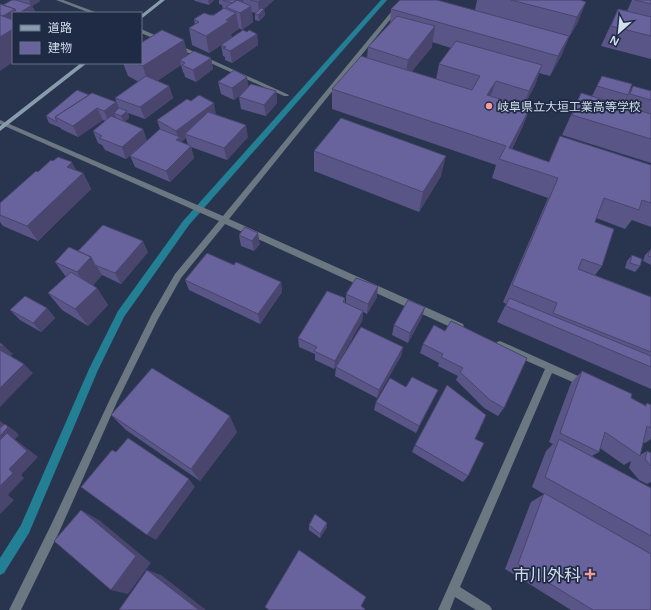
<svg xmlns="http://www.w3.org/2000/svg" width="651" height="610" viewBox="0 0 651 610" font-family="'Open Sans','Noto Sans JP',sans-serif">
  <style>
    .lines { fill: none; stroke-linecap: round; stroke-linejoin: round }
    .stream { fill: #227f94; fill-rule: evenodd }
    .minor { fill: #6b7881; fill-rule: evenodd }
    .secondary { fill: #879cac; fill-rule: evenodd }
    .wall { fill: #595586; fill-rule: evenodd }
    .shaded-wall { fill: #49456d }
    .building { fill: #68639c; stroke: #49456d }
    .poi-dot { fill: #f59b9b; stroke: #1f2b44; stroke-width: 1.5 }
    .labels { text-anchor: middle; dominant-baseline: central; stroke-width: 3.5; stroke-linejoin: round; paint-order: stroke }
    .far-poi-label { font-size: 12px; fill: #d4dded; stroke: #1f2b44; text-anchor: start }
    .near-poi-label { font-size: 17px; fill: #d4dded; stroke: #1f2b44; text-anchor: end }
  </style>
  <rect width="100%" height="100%" fill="#29354f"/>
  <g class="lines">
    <!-- stream -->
    <path class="stream" d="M381,0H387L189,225L124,317L98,370L29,533L4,573L0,575V558L21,525L89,369L118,311L183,221Z"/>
    <!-- minor -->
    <path class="minor" d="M56,0H63L98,13H90Z
      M401,0H406L229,219L463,324L464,327L463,330L460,331L457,330L225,224L181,278L158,319L117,402L60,530L21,610H9L52,523L111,397L152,314L175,274L219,221L0,124V120L223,216Z
      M141,29L164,39L165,40L160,41L141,33Z
      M175,45H179L289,95L288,96H284L175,47Z
      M500,341L587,380L588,383L587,386L584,387L552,373L460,587L490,606L492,610H476L455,597L450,610H438L545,369L497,348L496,345L497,342Z"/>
    <!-- secondary -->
    <path class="secondary" d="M160,0H165L141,19V15Z
      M81,63H87L0,131V126Z"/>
  </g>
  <!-- wall -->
  <path class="wall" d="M18,0H39L40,1L32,6L35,11L31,13H13L3,5L18,1Z
    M194,0H214L209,5L195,1Z
    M219,0H274L264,9L265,15L259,21L255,20V14L256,13L252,12L253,22L242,30L239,28V29L231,34L232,38L247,32L257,34L258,45L232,63L225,60V57L223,56L221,45L209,53L192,45L189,28L195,25L194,19L214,15L223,9L222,5L219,4Z
    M477,0H580L578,22L569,37L561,56L550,76L539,73L535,85L524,106L530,108L522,128L512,149L549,162L651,165V227L632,220L625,229L596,218L595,222L602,266L595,275L651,297V389L497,322L506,304L503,302L548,198L492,178L496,165L332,109V89L367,58L368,47L390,24L391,9L475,10ZM432,42L451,48L439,64L436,80L411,72L432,47Z
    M632,0H651V59L601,46L618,9L627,11Z
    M187,55L211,58L213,69L196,82L185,77L184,73L183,72L181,65L157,81L169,86L173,98L145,119L128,113L129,118L124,122L143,129L147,141L160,129L157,120L216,115L248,137L227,160L191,147L194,158L170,182L135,167L130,156L132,154L126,159L105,150L102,145L98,143L93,131L105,121L103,120L78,137L61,129V128L49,123L46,116L89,95L116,102L119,109L115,98L139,82L128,76L123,63H141ZM186,138L188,145L181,142Z
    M602,76L628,95L622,105L633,86L651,91V163L562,135L581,93L592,96Z
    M218,82L276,91L277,103L266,116L241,109L239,97L242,94L234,100L221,94Z
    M314,151L441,176L419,212L314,171Z
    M76,170L83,173L91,189L38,241L3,226L0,222V203L38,172Z
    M239,235L260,244L254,251L241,246Z
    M650,250H651V265L643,261L645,255Z
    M78,251L148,252L121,284L102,275L93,285L97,288L108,305L88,326L62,310L48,293L66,277L55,262Z
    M632,255L640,266L635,272L625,268L627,261Z
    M234,265L281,282L282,292L260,324L189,290L185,280Z
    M346,294L377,297L367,314L363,312L362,321L336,367L403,347L401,356L377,398L335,376L336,367L334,369L315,360V354L299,347L298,338L345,298V303H346Z
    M425,307L422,317L408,343L392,335L394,325Z
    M47,308L55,318L41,332L20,320L10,310Z
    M434,325L504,408L498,416L484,408L456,380L458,376L438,366L439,363L420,353L423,344Z
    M582,371L631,398L645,405L647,403L651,405V439L645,443L643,442L640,455L647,451L651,453V482L647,484L639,480L629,468L631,461L624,465L600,448L599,452L592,456L651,488V610H571L505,569L531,502L544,494L532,487L546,451L553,444L549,442L571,383Z
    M438,390L416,433L374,410L376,402Z
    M111,415L237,432L200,481L126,430Z
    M415,445L468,476L463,482L412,452Z
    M309,525L327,527L320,538L309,530Z"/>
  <!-- shaded-wall -->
  <path class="shaded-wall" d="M29,0H39L40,1L32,6L35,11L31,13H19L31,5Z
    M208,0H214L209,5Z
    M240,0H243L244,10L251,6L253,22L242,30L240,13L236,4Z
    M261,0H274L264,9L265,15L259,21L258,15L259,14L258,2Z
    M586,2L578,22L569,37L577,17Z
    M15,9L17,13H13V25L0,18Z
    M236,13L239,29L231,34L232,38L209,53L206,36L226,20Z
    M435,26L432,47L405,80L408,60Z
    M0,28L13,29V62L0,71Z
    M257,34L258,45L232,63L230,51Z
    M569,36L561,56L550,76L558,56Z
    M184,40L189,60H180L181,65L149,87L143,66Z
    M211,58L213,69L196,82L193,70Z
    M542,65L535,85L521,111L529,91Z
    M247,77L249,89L234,100L232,88Z
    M496,81L489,101L487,95Z
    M169,86L173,98L145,119L140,107Z
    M276,91L277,103L266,116L264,105Z
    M116,102L121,114L114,113L116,118L109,123L104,111Z
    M214,103L216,115L185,134L186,138L181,142L176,140L178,138L176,131Z
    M97,108L103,120L78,137L73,126Z
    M530,108L522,128L505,161L509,148Z
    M127,111L129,118L124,122L121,116Z
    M246,125L248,137L227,160L224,148Z
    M143,129L147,141L126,159L122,147Z
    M191,146L194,158L170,182L166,171Z
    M446,156L441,176L419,212L423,192Z
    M72,162L79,176L83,173L91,189L38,241L27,226L67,167Z
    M258,233L260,244L254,251L252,241Z
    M143,241L148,252L121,284L115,273Z
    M91,257L102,275L89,290L77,272Z
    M281,282L282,292L260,324L258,314Z
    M378,286L377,297L367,314L368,304Z
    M97,288L108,305L88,326L75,309Z
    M425,307L422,317L408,343L410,333Z
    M47,308L55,318L41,332L33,323Z
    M363,311L362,321L334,369L335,361Z
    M3,345L13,354L8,358L0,351V347Z
    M403,347L401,356L377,398L379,390Z
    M24,364L33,373L0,407V388Z
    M438,390L434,398L416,433L419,426Z
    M230,416L237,432L200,481L191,469Z
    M0,421L5,425V424L15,431L19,435L15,439L38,457L21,475L24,478L8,495L14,500L0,514V486L9,469L0,454Z
    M189,479L195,487L156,540L147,535Z
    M81,510L99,520L151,563L128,594L111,590Z
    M327,523V527L320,538V534Z
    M147,570L161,575L206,610H199Z"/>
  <!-- building -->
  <path class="building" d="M12,0H16L32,5L19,13L16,12L15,9L3,5Z
    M222,0H240L239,1L237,0L233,3Z
    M237,0L251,6L240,13L226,7Z
    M250,0H261L258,2Z
    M400,0H437L569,36L558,56L391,9Z
    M511,0H580L586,2L577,17Z
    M635,0H651V4Z
    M0,4L15,9L3,16L0,15Z
    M224,8L236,13L226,20L229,21L206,36L189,28L199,22L194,19L204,13L210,15H214Z
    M261,8L264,9L258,15L255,14Z
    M618,9L651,17V36L611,26Z
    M0,15L13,20V29L0,37Z
    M397,16L435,26L408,60L368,47Z
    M162,30L184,40L143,66L135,63H141V43Z
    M243,30L247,32L249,30L257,34L230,51L223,48L226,47L221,45Z
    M456,41L542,65L529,91L496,81L487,95L530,108L509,148L549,162L560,136L651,165V203L642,200L639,210L604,198L595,222L614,229L602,266L582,259L578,269L651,297V352L553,313L557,303L512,285L558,178L499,159L506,146L332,89L361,56L472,90L480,76L439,64Z
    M194,51L211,58L193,70L182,65L185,63L180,60Z
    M234,70L247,77L232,88L218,82Z
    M146,76L169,86L140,107L115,98Z
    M602,76L632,84L628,95L597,86Z
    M251,84L276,91L264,105L239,97Z
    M633,86L651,91V100L630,94Z
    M77,90L89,95L55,117L57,122L46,116Z
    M92,93L116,102L104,111L97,108L73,126L55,117Z
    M581,93L651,114V139L572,115Z
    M199,95L214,103L176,131L157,120L187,99L191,101Z
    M119,108L127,111L121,116L114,113Z
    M208,112L246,125L224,148L185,134Z
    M111,116L143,129L122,147L99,138L102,136L93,131Z
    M341,118L446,156L423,192L314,151Z
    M160,129L180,137L176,140L191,146L166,171L130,156Z
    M58,157L72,162L67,167L83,173L27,226L0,215V203L36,171L38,172L51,160L53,161Z
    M103,225L143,241L115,273L95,265L91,257L78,251Z
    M245,227L258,233L252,241L239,235Z
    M69,247L91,257L77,272L55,262Z
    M650,250H651V257L648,256Z
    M207,253L234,265L236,262L281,282L258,314L185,280Z
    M632,255L642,259L640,266L630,263Z
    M71,272L97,288L75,309L48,293Z
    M356,278L378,286L368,304L346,294Z
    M327,291L345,298L343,302L363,311L335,361L314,351L317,347L298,338Z
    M25,296L47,308L33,323L10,310Z
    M509,298L651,356V367L506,306Z
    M408,300L425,307L410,333L394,325Z
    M451,321L527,358L504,408L490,400L460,372L463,368L441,357L443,354L423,344L434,325L445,331Z
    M361,327L403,347L379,390L336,367Z
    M0,343L3,345L0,347Z
    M0,350L24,364L0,388Z
    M152,368L230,416L191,469L111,415Z
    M582,371L632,394L631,398L646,406L647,403L651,405V428L647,426L640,456L605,432L599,452L560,433Z
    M412,377L438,390L419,426L376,402L390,378L406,387Z
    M447,385L486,415L475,439L484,443L468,476L415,445Z
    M5,424L8,427L0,436V428Z
    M7,433L27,451L9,469L13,473L0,486V440Z
    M128,438L189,479L147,535L81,487L112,450L116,452Z
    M559,439L651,488V536L545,477Z
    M647,451L651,453V466L645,459Z
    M544,493L651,554V610H593L518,564Z
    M81,510L136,556L111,590L54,541Z
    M315,514L327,523L320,534L309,525Z
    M299,550L366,597L361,606L365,609L364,610H269L265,607Z
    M147,570L199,610H119Z"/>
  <!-- markers -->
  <g class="poi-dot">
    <circle cx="489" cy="106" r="4"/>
    <path d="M588 568h4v4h4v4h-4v4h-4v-4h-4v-4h4z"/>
  </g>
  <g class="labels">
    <!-- far-poi labels -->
    <g class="far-poi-label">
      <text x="497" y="106">岐阜県立大垣工業高等学校</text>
    </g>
    <!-- near-poi labels -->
    <g class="near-poi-label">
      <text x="581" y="574">市川外科</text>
    </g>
  </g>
  <!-- legend -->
  <rect x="12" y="12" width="130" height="52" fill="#1f2b44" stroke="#677288"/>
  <rect x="20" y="25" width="20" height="6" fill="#879cac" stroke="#677288"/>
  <text x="48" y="32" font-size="12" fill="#d4dded">道路</text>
  <rect x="20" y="42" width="20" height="12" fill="#68639c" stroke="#677288"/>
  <text x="48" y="52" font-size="12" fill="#d4dded">建物</text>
  <!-- north arrow -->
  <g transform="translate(619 32) rotate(207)" stroke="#1f2b44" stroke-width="3" paint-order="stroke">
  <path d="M0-3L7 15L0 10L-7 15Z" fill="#d4dded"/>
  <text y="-6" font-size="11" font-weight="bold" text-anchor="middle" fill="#d4dded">N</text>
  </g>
</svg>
